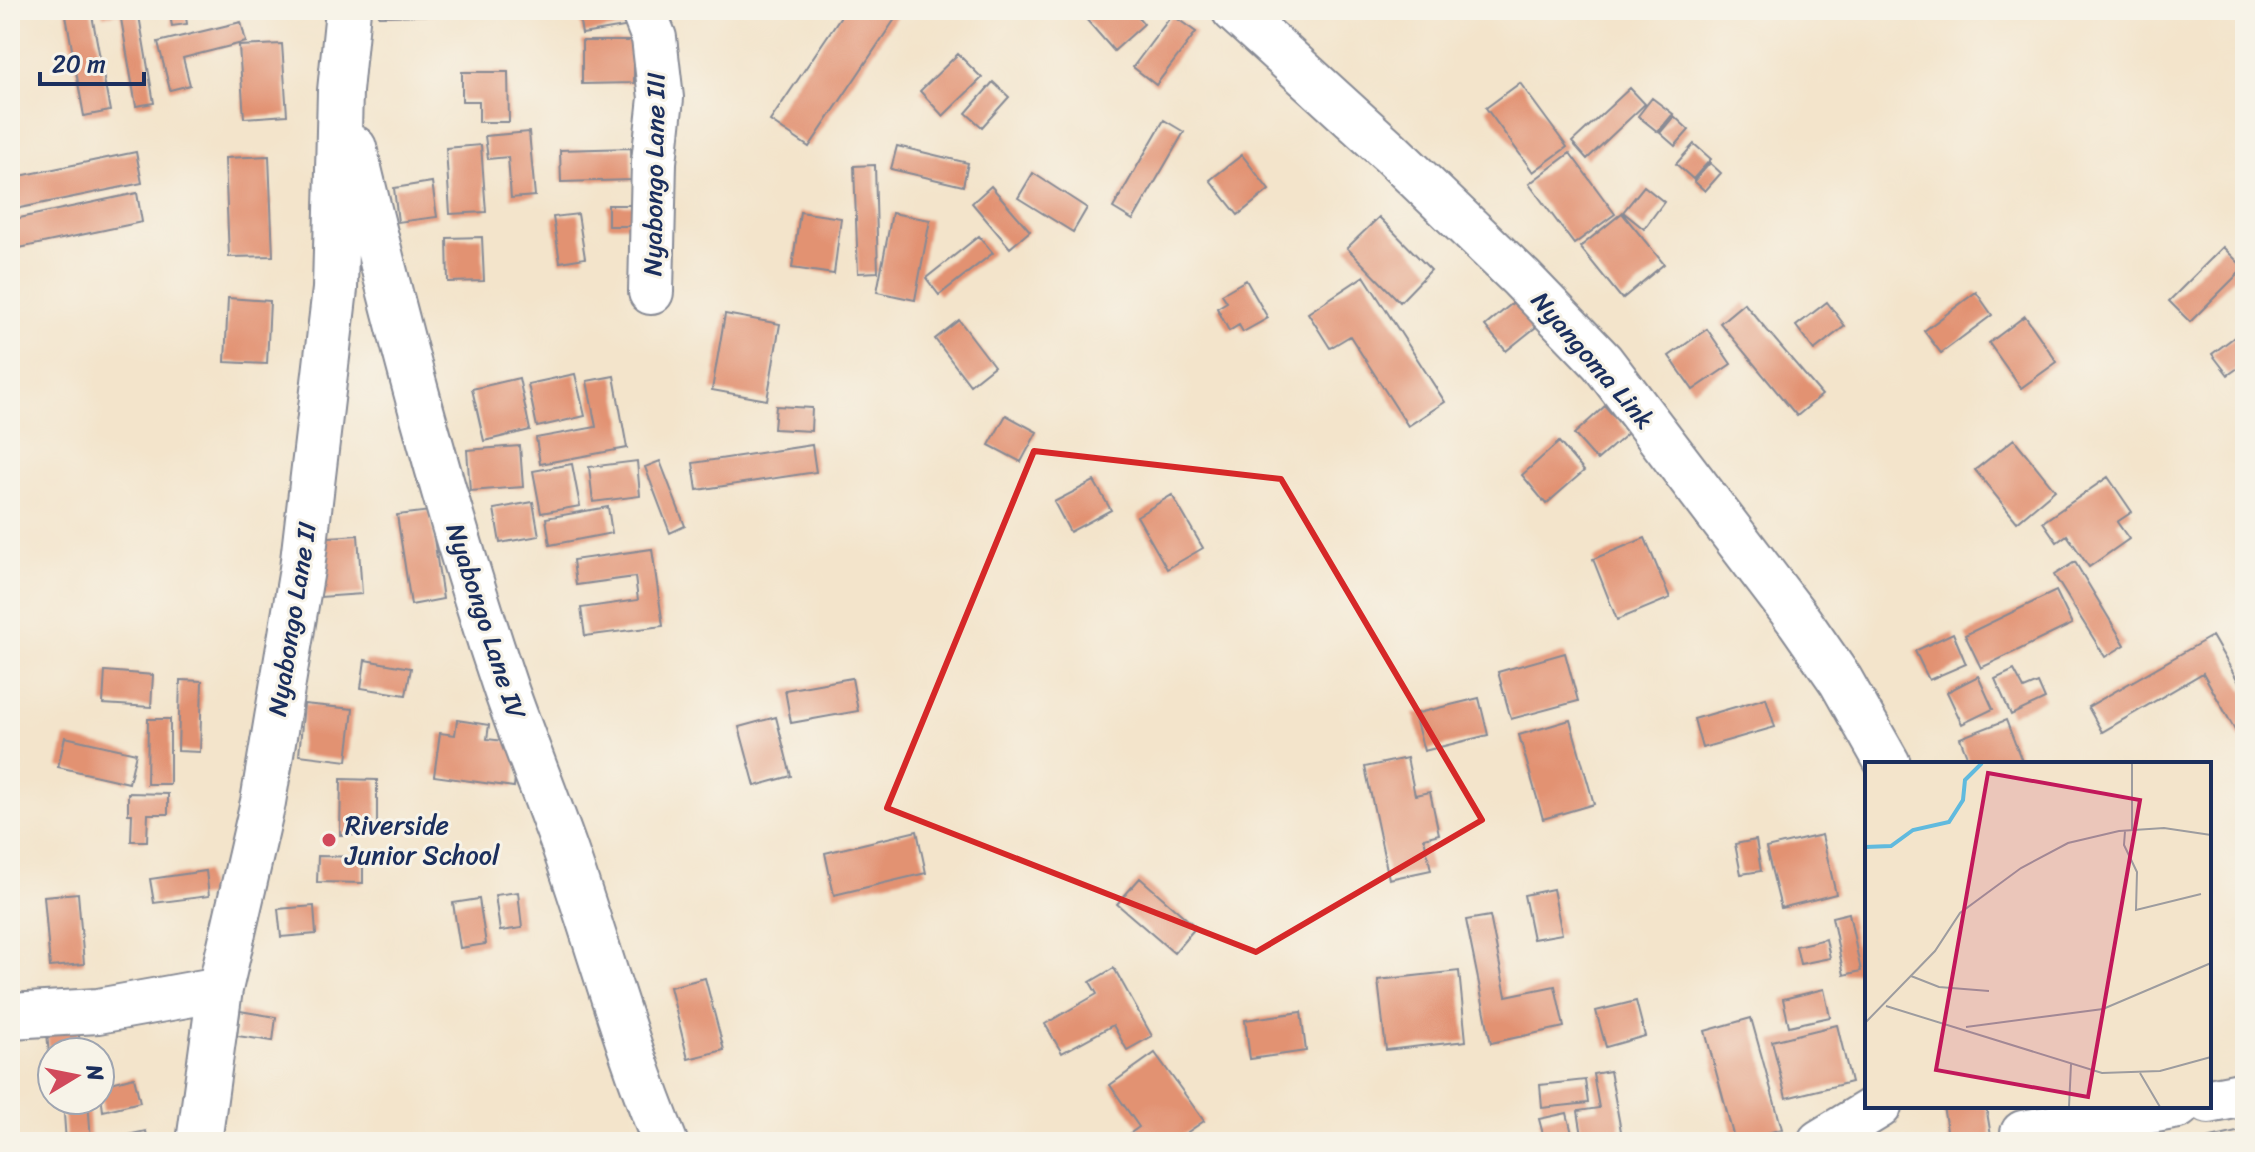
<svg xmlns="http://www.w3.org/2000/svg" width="2255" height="1152" viewBox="0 0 2255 1152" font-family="Sriracha,sans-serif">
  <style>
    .building { fill: #e29272 }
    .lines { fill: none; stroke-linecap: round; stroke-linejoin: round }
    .minor-casing { stroke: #878a94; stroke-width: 48 }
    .minor { stroke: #fff; stroke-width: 44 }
    .marked { fill: none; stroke: #d62828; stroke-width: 6; stroke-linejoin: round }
    .poi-dot { fill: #d1495b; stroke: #f7f3e8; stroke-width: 3 }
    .labels { text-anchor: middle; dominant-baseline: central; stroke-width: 6; stroke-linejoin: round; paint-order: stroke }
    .street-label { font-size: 26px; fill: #1b2f5e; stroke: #f7f3e8 }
    .poi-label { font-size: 26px; fill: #1b2f5e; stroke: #f7f3e8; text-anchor: start }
    .inset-river { fill: none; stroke: #60bade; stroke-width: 4 }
    .inset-road { fill: none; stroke: #9d9c9f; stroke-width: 2 }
    .view { fill: #c2185b; fill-opacity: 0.15; stroke: #c2185b; stroke-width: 4 }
    .inset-edge { fill: none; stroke: #1b2f5e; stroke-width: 4 }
  </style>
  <rect width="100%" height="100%" fill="#f7f3e8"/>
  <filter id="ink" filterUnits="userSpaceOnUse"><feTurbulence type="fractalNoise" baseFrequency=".0125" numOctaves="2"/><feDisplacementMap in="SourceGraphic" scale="16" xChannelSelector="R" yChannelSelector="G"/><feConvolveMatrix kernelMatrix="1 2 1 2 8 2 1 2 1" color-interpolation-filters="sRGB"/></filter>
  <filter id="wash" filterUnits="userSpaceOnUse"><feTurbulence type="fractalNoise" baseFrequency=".006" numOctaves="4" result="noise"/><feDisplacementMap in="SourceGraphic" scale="32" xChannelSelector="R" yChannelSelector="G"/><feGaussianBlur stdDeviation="1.8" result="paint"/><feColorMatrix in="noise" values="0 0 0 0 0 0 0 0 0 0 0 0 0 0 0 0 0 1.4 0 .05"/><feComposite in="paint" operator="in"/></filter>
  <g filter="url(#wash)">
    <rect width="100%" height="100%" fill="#f3e4cb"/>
    <g id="blocks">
      <!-- building -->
      <path class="building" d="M65,10H91L110,111L84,116Z
        M102,10H138L154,103L136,106L120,13L103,16Z
        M169,10H185L187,24L172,26Z
        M379,10H436V15L379,16Z
        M578,10H627L630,26L582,34Z
        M845,10H901L809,147L770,121Z
        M1078,10H1132L1144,24L1114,51Z
        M1172,15L1196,32L1156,85L1133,67Z
        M241,22L246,42L183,58L190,85L170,90L158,42Z
        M582,41H634V83L582,84Z
        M282,44L287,115L244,118L239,46Z
        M958,54L982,78L943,116L920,91Z
        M462,72H508L509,122H479V101H462Z
        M993,82L1009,97L982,127L966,113Z
        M1520,83L1567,147L1533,172L1486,108Z
        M1630,88L1645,104L1587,159L1572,142Z
        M1652,98L1673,114L1658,132L1638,116Z
        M1674,116L1689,130L1675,146L1660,133Z
        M1164,120L1184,132L1133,220L1113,208Z
        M529,132L535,196L511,198L508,157L488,159L485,136Z
        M1694,144L1711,159L1693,179L1676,164Z
        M481,145L486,212L450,214L446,148Z
        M897,146L968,163L963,186L891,169Z
        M631,148L632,180L561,182L560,150Z
        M136,152L142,183L10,210V178Z
        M1570,153L1615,214L1574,244L1529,184Z
        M1242,155L1269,190L1238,215L1210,180Z
        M269,156L273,256L229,257L225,158Z
        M1710,163L1721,173L1705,191L1694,181Z
        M875,165L878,272L858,273L854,166Z
        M1033,173L1087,208L1073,232L1018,198Z
        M432,182L437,217L398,222L394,188Z
        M991,186L1030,231L1010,248L972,203Z
        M1644,186L1664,202L1644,229L1623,212Z
        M137,193L142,222L10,250V220Z
        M608,205H634L633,226H608Z
        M800,212L841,218L834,274L792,268Z
        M892,213L930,220L915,300L877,292Z
        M1622,213L1664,264L1622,299L1580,247Z
        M578,214L585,258L560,262L553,217Z
        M1379,217L1431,270L1400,302L1347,248Z
        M979,236L993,253L939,295L926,278Z
        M482,237L484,281L448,282L447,238Z
        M2223,247L2244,268L2190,322L2169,301Z
        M1364,276L1445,402L1408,426L1350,336L1330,348L1308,313Z
        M1246,280L1268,318L1243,332L1239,325L1229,331L1217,308L1227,302L1222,294Z
        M1976,292L1992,315L1941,353L1924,331Z
        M228,298L270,301L267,364L225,362Z
        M1515,301L1536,327L1506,351L1485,326Z
        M1827,302L1845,326L1814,350L1796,326Z
        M1744,303L1822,395L1797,416L1720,323Z
        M725,314L780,324L767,400L712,390Z
        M2025,316L2057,362L2021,388L1989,343Z
        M959,320L994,366L970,385L935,339Z
        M1707,329L1731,364L1693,390L1669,356Z
        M2245,329V363L2228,375L2212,354Z
        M575,374L585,416L537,427L528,384Z
        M614,376L627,448L540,464L536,438L596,427L587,381Z
        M519,378L530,430L484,441L472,389Z
        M776,406L812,408L811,431L774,429Z
        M1605,406L1628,433L1597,460L1574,434Z
        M1006,415L1037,432L1021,462L989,445Z
        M2014,439L2055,490L2017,522L1975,470Z
        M1559,442L1584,471L1546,504L1522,475Z
        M812,445L816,472L697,490L693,463Z
        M520,446L523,487L470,491L467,450Z
        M637,461L640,496L593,502L589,467Z
        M660,461L685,526L670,533L645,467Z
        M572,464L580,506L541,513L533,471Z
        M2108,477L2132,512L2117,522L2129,539L2089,567L2067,535L2057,542L2043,522Z
        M1094,481L1111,510L1070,532L1054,502Z
        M1172,495L1203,548L1167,569L1137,516Z
        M533,502L539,536L500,543L494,509Z
        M608,507L612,533L550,545L546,518Z
        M430,511L443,599L411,605L397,515Z
        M358,535L362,594L320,597L316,538Z
        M1645,538L1670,598L1617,620L1593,559Z
        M652,549L663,626L585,636L581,608L638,600L635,577L576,585L573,560Z
        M2075,562L2125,645L2105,657L2054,575Z
        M2056,591L2072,624L1981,668L1965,635Z
        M1953,633L1966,664L1929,680L1915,651Z
        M2212,636L2245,693V736L2240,739L2203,673L2102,732L2088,707Z
        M1565,653L1578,701L1511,719L1498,672Z
        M365,660L411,668L406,695L361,688Z
        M2014,670L2024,689L2038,683L2045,699L2011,715L1995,679Z
        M105,671L153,675L151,707L103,704Z
        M1978,676L1993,709L1962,724L1947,692Z
        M852,678L858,711L791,723L785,690Z
        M180,680L202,681L200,752L178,751Z
        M1479,698L1488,735L1424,751L1414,714Z
        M1766,698L1775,727L1702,748L1694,719Z
        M304,704L353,709L347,761L299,755Z
        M776,717L791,776L755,786L739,727Z
        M148,719H170V784H147Z
        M457,720L489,725L487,739L519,743L514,787L434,776L440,733L455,735Z
        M1570,720L1594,804L1543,819L1519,735Z
        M2006,720L2023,764H1970L1960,738Z
        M65,737L136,753L129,783L58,767Z
        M1407,758L1415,795L1430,792L1439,834L1424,838L1431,870L1389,879L1365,767Z
        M341,779L377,780V835H340Z
        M128,793L168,794V814H148L147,841H131L132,814H128Z
        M917,831L926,873L834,895L825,853Z
        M1822,835L1836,894L1781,908L1766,848Z
        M1756,840L1761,871L1741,874L1735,844Z
        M318,856L363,857V883L317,882Z
        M206,871L209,896L154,903L150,879Z
        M1140,878L1196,927L1174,953L1117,904Z
        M1553,889L1562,934L1533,939L1524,895Z
        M518,892L522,928L500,931L495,895Z
        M78,893L84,964L50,967L44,896Z
        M479,899L486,944L460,948L453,903Z
        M314,906L316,934L281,937L278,909Z
        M1849,913L1861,971L1844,975L1832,917Z
        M1490,916L1506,996L1555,986L1564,1027L1491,1043L1466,920Z
        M1826,939L1830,958L1800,964L1796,946Z
        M1114,968L1152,1036L1127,1050L1113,1025L1062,1053L1045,1024L1097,994L1090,982Z
        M1459,971L1466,1041L1386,1050L1378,980Z
        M705,978L724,1050L688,1059L670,987Z
        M1824,989L1830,1017L1789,1026L1783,999Z
        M1636,1001L1645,1036L1606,1047L1596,1011Z
        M240,1011L276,1017L273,1041L237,1036Z
        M1301,1012L1306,1051L1250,1059L1245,1020Z
        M1751,1018L1782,1129L1735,1142L1705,1031Z
        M78,1020L80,1052H52V1065H50L46,1022Z
        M1837,1025L1851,1082L1786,1098L1772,1041Z
        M1155,1053L1204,1121L1173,1142H1122L1121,1140L1139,1127L1110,1085Z
        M1610,1071L1623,1142H1583L1578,1111L1599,1108L1593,1074Z
        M134,1077L140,1102L103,1111L100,1086Z
        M1585,1080L1588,1103L1542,1108L1540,1085Z
        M63,1100H88L91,1141L66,1142Z
        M1943,1106H1986L1992,1142H1949Z
        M1567,1113L1574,1142H1545L1539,1119Z
        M2245,1130V1142H2198V1141Z
        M146,1131L148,1142H115L114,1138Z"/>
    </g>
  </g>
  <g filter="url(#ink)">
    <use href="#blocks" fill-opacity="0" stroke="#878a94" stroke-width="2"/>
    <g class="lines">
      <!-- minor casing -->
      <g class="minor-casing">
        <path id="minor" d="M643,10L654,38L661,98L654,162L651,292
          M1234,10L1390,152L1521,278L1602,362L1800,622L1841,681L1888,764
          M354,148C398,330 446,512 506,690C525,744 546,796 565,849C599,947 626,1047 665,1142
          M10,1016L98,1011L220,989
          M2209,1101L2245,1094
          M2023,1133L2178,1106
          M199,1142L220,989L263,802L302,569L335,289L340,91L348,10
          M1820,1142L1879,1106"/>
      </g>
      <!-- minor -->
      <use href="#minor" class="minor"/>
    </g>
  </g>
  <!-- marked area -->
  <path class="marked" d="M1034,451L1281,479L1482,820L1256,952L887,808Z"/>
  <!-- markers -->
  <circle class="poi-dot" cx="329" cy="840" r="8"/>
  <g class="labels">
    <!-- street labels -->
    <g class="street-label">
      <text transform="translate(654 174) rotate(-89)">Nyabongo Lane III</text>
      <text transform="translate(1593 360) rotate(49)">Nyangoma Link</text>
      <text transform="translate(292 619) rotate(-81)">Nyabongo Lane II</text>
      <text transform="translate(486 621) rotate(72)">Nyabongo Lane IV</text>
    </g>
    <!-- poi labels -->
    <g class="poi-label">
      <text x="345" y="825">Riverside<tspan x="345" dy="30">Junior School</tspan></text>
    </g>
  </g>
  <!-- overview -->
  <g transform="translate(1865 762)">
    <rect width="346" height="346" fill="#f3e4cb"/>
    <path class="inset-river" d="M0,85L26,84L48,68L84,60L98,38L100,18L117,1"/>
    <path class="inset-road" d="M267,68V1M260,69L259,83L272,110L271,148L336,132M46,214L74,225L124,229M21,244L237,311L295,309L346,295M0,261L70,189L95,151L156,106L203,81L254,69L299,66L346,73M101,265L238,247L346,201M275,311L295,345M204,345L206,302"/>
    <path class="view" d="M123,11L275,38L223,335L71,308Z"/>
    <rect width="346" height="346" class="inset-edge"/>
  </g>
  <!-- margin -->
  <rect width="2255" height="1152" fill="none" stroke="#f7f3e8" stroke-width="40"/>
  <!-- north arrow -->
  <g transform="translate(76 1076) rotate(80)"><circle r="38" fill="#f7f3e8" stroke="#9fa5b1" stroke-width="2"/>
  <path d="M0-6L14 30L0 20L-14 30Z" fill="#d1495b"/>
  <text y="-12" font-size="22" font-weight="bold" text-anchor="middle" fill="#1b2f5e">N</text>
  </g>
  <!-- scale -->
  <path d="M40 72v12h104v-12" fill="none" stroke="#1b2f5e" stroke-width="4"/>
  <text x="52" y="72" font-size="24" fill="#1b2f5e" stroke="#f7f3e8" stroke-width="6" paint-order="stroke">20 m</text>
</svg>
